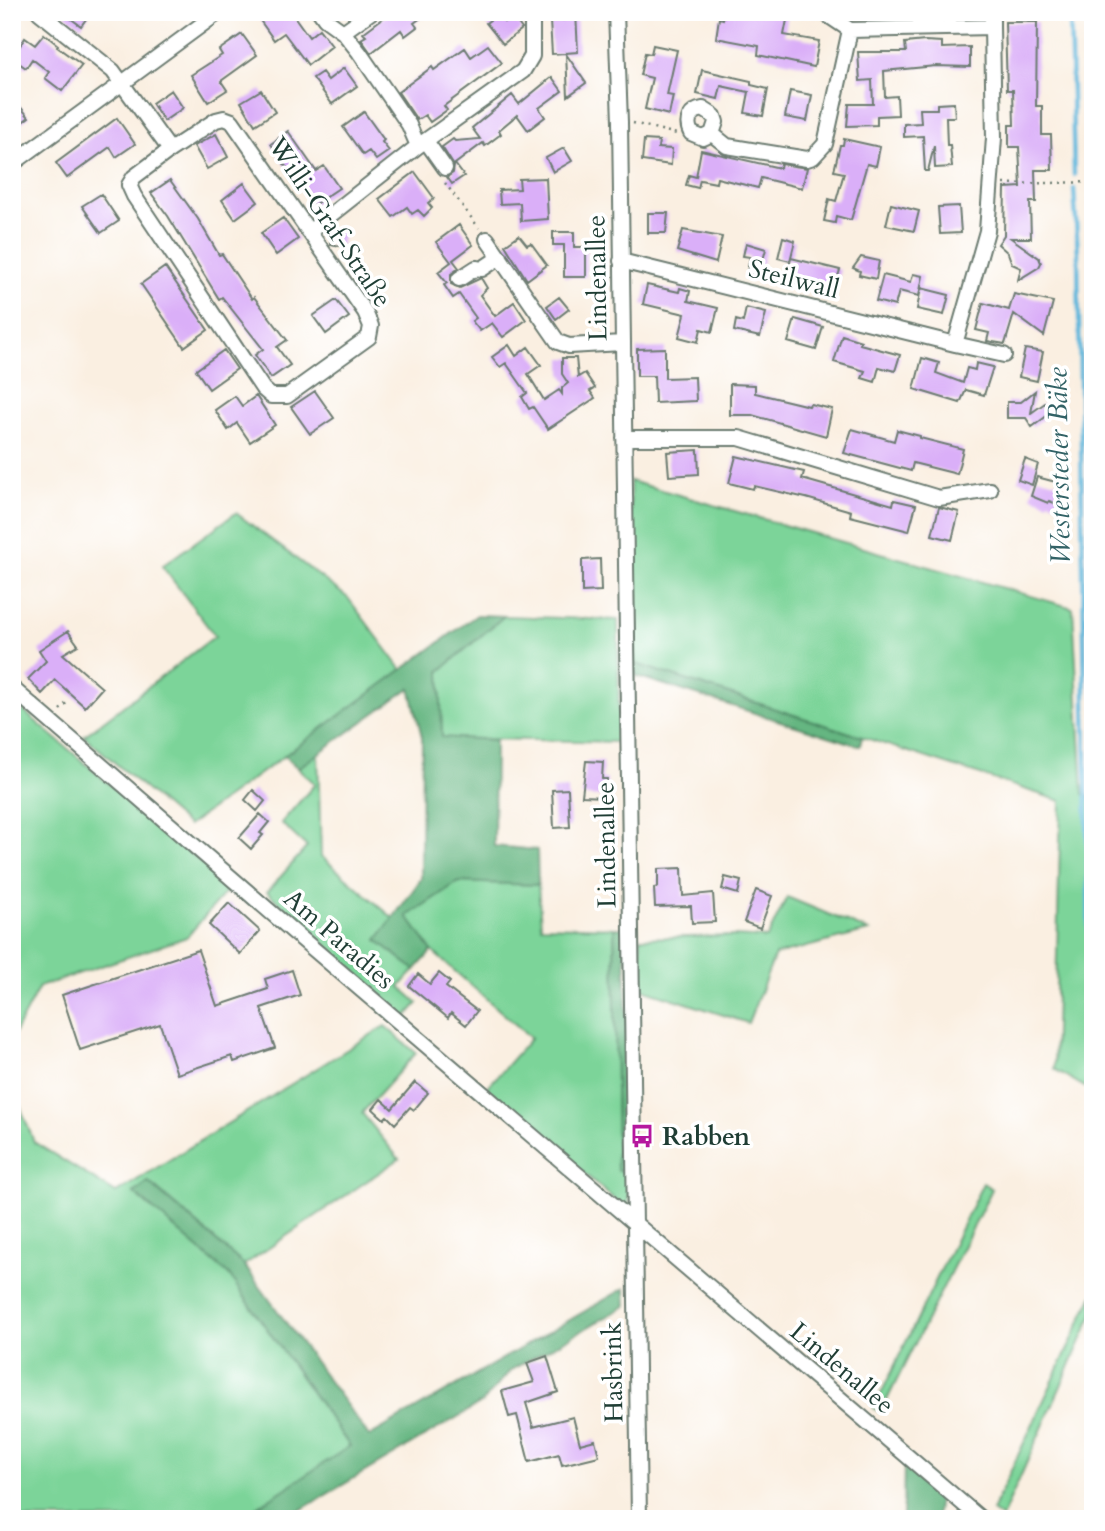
<svg xmlns="http://www.w3.org/2000/svg" width="1105" height="1531" viewBox="0 0 1105 1531" font-family="Cardo,serif">
  <style>
    .green { fill: #7cd499; stroke: #4e8866; stroke-width: 2 }
    .forest { fill: #65b681; stroke: #427a5a; stroke-width: 2 }
    .lines { fill: none; stroke-linecap: round; stroke-linejoin: round }
    .stream { stroke: #5eb7dc; stroke-width: 4.5 }
    .building { fill: #daaff8 }
    .minor-casing { stroke: #6c7b71; stroke-width: 18 }
    .path { stroke: #6c7b71; stroke-width: 2.5; stroke-dasharray: 2 5; stroke-linecap: butt }
    .minor { stroke: #fff; stroke-width: 14 }
    .labels { text-anchor: middle; dominant-baseline: central; stroke-width: 7; stroke-linejoin: round; paint-order: stroke }
    .street-label { font-size: 26px; fill: #1f3d34; stroke: #fff }
    .poi-label { font-size: 26px; font-weight: bold; fill: #1f3d34; stroke: #fff; text-anchor: start }
    .water-label { font-size: 28px; font-style: italic; fill: #326266; stroke: #fff }
  </style>
  <rect width="100%" height="100%" fill="#fff"/>
  <filter id="ink" filterUnits="userSpaceOnUse"><feTurbulence type="fractalNoise" baseFrequency=".0143" numOctaves="2"/><feDisplacementMap in="SourceGraphic" scale="14" xChannelSelector="R" yChannelSelector="G"/><feConvolveMatrix kernelMatrix="1 2 1 2 8 2 1 2 1" color-interpolation-filters="sRGB"/></filter>
  <filter id="wash" filterUnits="userSpaceOnUse"><feTurbulence type="fractalNoise" baseFrequency=".00686" numOctaves="4" result="noise"/><feDisplacementMap in="SourceGraphic" scale="28" xChannelSelector="R" yChannelSelector="G"/><feGaussianBlur stdDeviation="1.57" result="paint"/><feColorMatrix in="noise" values="0 0 0 0 0 0 0 0 0 0 0 0 0 0 0 0 0 1.4 0 .05"/><feComposite in="paint" operator="in"/></filter>
  <g filter="url(#wash)">
    <rect width="100%" height="100%" fill="#faefe1"/>
    <!-- green -->
    <path class="green" d="M630,481L1073,608L1083,794L1093,797V1092L1054,1069L1061,801L633,663Z
      M236,513L348,598L402,670L188,826L84,736L215,636L162,566Z
      M504,616L618,620L619,742L442,738L440,671Z
      M12,701L230,887L187,937L39,987L12,1038Z
      M318,753L321,856L393,918L377,940L415,970L400,987L418,1003L405,1018L267,892L307,847L281,823L315,784L298,768Z
      M458,882L538,885L541,926L614,928L617,1171H629L628,1211L486,1089L531,1038L432,951L407,916Z
      M787,897L869,931L775,955L748,1023L643,989L640,938L733,936L767,938Z
      M385,1026L416,1053L362,1113L399,1159L244,1265L149,1182L134,1192L229,1275L350,1447L239,1519H12V1075L16,1096L34,1142L116,1193Z
      M983,1183L992,1189L881,1412L874,1408Z
      M1093,1295V1314L1002,1518L992,1511Z"/>
    <!-- forest -->
    <path class="forest" d="M477,615L504,616L440,671L442,737L495,740L494,846L537,850L538,885L458,882L407,916L432,951L415,970L377,940L421,879L422,737L410,688L298,768L284,756Z
      M633,663L862,737L860,746L636,676Z
      M614,928H625L629,1171H617Z
      M148,1182L244,1265L369,1436L625,1288L626,1306L511,1370L483,1402L285,1519H239L350,1446L229,1275L134,1193Z
      M904,1463L940,1491L936,1519H903Z"/>
    <g class="lines">
      <!-- stream -->
      <path class="stream" d="M1070,12L1074,175
        M1074,189L1078,253L1091,1076L1093,1078"/>
    </g>
    <g id="blocks">
      <!-- building -->
      <path class="building" d="M62,12H91L81,26Z
        M269,12H291L309,37L319,29L332,46L308,65L284,33L274,40L259,19Z
        M391,12H429L414,23L417,27L405,36L401,30L371,53L361,39L366,36L363,33Z
        M563,12H576L578,52L552,54L550,21L564,20Z
        M724,12H775L788,15L784,35L819,41L814,67L758,55L759,46L716,38L719,18L723,19Z
        M498,14L504,22L512,15L522,29L503,44L486,23Z
        M1005,22H1037L1036,106H1042V135H1051L1052,170H1035L1036,202H1030L1031,238H1011L1039,258L1041,263L1039,267L1018,280L1021,268L1012,264L1008,253L998,244L1004,235L1005,188L1021,187L1019,147H1009V125H1014L1013,90H1007Z
        M44,34L58,45L57,47L82,65L62,91L45,78L49,72L32,59L26,68L12,58L25,38L35,45Z
        M242,34L257,55L221,81L227,90L208,102L191,75L222,55L219,50Z
        M925,41L942,42V48L970,47V67L936,66L884,71L885,97L897,96L898,115L877,116V125L847,126L849,104H873L872,80L860,81L858,52H906L905,43Z
        M488,45L502,63L444,106L447,110L430,122L425,115L417,120L398,92L432,67L434,70L465,48L471,57Z
        M653,45L677,50L667,95L673,96L669,115L645,109L652,78L640,75L645,53L651,54Z
        M566,54L586,83L568,96Z
        M344,68L357,86L332,104L313,78L322,72L328,80Z
        M702,70L751,81V85L768,89L763,116L745,113L749,92L721,86L718,99L697,94Z
        M552,77L562,91L539,108L545,117L528,130L517,115L499,130L501,134L485,146L483,143L455,164L464,176L452,184L447,177L453,173L454,166L442,147L453,139L455,141L480,139L472,128L512,95L519,104Z
        M171,90L183,108L164,121L152,103Z
        M261,90L275,112L255,125L241,102Z
        M790,91L812,95L807,121L785,117Z
        M12,97L29,117L12,130Z
        M954,103L955,117H946L947,145H950L952,167L935,168L934,146L928,171H925L923,136L904,137V124L921,123L920,109H937V104Z
        M364,112L384,140L382,142L389,151L376,160L369,151L363,155L343,127Z
        M117,118L135,144L116,157L110,147L67,178L56,163Z
        M288,131L316,171L324,166L339,188L312,206L271,144Z
        M216,134L228,157L207,169L194,146Z
        M844,139L880,147L876,166L867,164L851,220L836,216L835,223L824,221L829,199L836,201L844,173L834,171L840,145H843Z
        M644,140L659,141L658,148L672,149L671,165L642,161Z
        M564,148L572,161L553,172L546,158Z
        M701,150L780,168L781,164L807,168L802,188L761,178L758,188L717,178L716,183L700,180L698,188L686,185L689,175L696,177Z
        M415,172L434,198L428,203L432,208L424,216L418,210L412,214L407,207L393,217L379,199Z
        M546,178L548,219L521,221L520,203L500,204L499,190L520,189L519,179Z
        M170,180L198,219L219,255L222,254L252,299L254,297L287,340L277,347L290,365L271,378L255,355L263,349L222,297L219,299L168,216L151,193Z
        M244,183L258,202L235,219L222,200Z
        M101,194L119,221L101,233L82,206Z
        M891,204L919,211L914,231L886,225Z
        M959,206L961,233L940,234L938,207Z
        M648,213H668L666,233H648Z
        M283,218L298,239L276,255L261,233Z
        M459,225L473,245L453,260L459,268L451,274V284L460,288L481,278L487,288L480,295L495,316L514,302L526,320L503,337L492,323L480,331L472,321L476,318L459,294L453,298L444,285L447,283L438,272L451,262L436,242Z
        M333,229L344,231L341,246L330,244Z
        M683,230L722,237L716,263L677,251Z
        M553,232H574V247H586V277H564V245H553Z
        M519,235L527,245L531,243L547,265L527,280L505,245Z
        M783,237L795,241L790,261L778,258Z
        M746,243L766,249L759,275L747,272L750,257L743,256Z
        M861,257L879,261L876,279L859,275L860,271L853,268Z
        M791,258L840,270L833,292L786,281Z
        M165,267L208,330L184,347L141,284Z
        M913,274L923,276L919,296L899,291L895,306L876,301L883,275L911,282Z
        M647,285L679,292L680,288L690,291L688,301L718,308L712,332L701,329L698,342L679,337L685,314L643,304Z
        M921,288L949,295L944,315L917,309Z
        M1014,294L1053,302L1044,336L1014,314L1005,344L987,341L989,333L976,330L983,303L1009,310Z
        M559,297L569,309L556,319L547,306Z
        M336,300L349,317L326,334L313,316Z
        M746,308L766,313L760,337L734,331L736,320L743,322Z
        M795,319L823,327L816,350L788,342Z
        M842,335L861,341L860,344L900,355L895,371L879,367L875,382L862,378L865,371L834,362Z
        M509,345L516,356L528,347L541,365L528,374L544,400L559,390L562,394V388L568,383L562,374V358H576L578,377L585,373L595,388L590,391L595,398L548,429L533,407L529,409L522,397L527,393L506,363L500,367L492,357Z
        M665,348V378L695,377L696,401L655,403L654,376H637V349Z
        M1025,349L1043,352L1037,381L1019,377Z
        M224,350L237,369L209,389L196,370Z
        M922,358L939,363L936,373L963,383L967,368L975,370L976,363L993,367L984,395L966,390L960,403L914,389Z
        M730,384L755,385V393L809,406L810,404L832,409L826,436L752,415H730Z
        M315,391L334,418L310,434L291,407Z
        M1035,391L1031,413L1045,403L1052,412L1032,427L1026,418H1007V402H1021Z
        M235,396L242,406L256,396L275,425L250,442L237,423L228,430L215,410Z
        M852,429L894,441L897,430L920,436V438L963,449L957,474L913,463L911,471L844,453Z
        M698,450L699,474L669,476L667,452Z
        M736,456L804,472L802,479L893,505L894,500L916,505L909,531L850,516L851,511L806,498L754,486L753,489L729,483Z
        M1025,459L1038,464L1032,485L1018,480Z
        M1037,477L1063,484L1057,504L1049,501L1048,503L1031,496Z
        M939,507L959,512L952,540L932,535Z
        M600,559L601,591L582,592V560Z
        M68,631L78,645L63,654L102,688L85,707L55,680L42,694L28,679L46,661L39,650Z
        M586,761L603,762L602,779H607L606,797L582,796Z
        M568,789L570,827L554,828L552,790Z
        M253,790L265,801L257,811L245,800Z
        M260,814L269,822L260,833L263,835L251,849L239,838Z
        M682,868L683,896L713,893L715,922L692,923L691,906L655,907L654,888L658,887V869Z
        M725,877L741,881L738,894L722,889Z
        M756,890L772,896L760,928L744,922Z
        M229,903L260,931L240,954L209,925Z
        M198,950L217,1006L268,989L265,979L292,970L300,995L261,1008L275,1048L234,1062L232,1056L177,1074L160,1024L80,1050L62,995Z
        M439,973L450,982L446,987L477,1011L466,1025L451,1013L448,1018L409,986L418,974L430,984Z
        M415,1082L428,1093L414,1110L410,1107L395,1124L387,1116L384,1119L373,1109L381,1099L392,1109Z
        M547,1356L558,1392L526,1403L533,1427L573,1417L580,1444L595,1440L599,1456L562,1465L559,1454L529,1462L517,1415L509,1417L502,1391L534,1382L527,1363Z"/>
    </g>
  </g>
  <g filter="url(#ink)">
    <use href="#blocks" fill-opacity="0" stroke="#6c7b71" stroke-width="2"/>
    <g class="lines">
      <!-- minor casing -->
      <g class="minor-casing">
        <path id="minor" d="M39,12L113,71L170,150L134,177L129,185L134,196L263,389L271,396H287L369,337L371,326L365,312L232,121L224,118L216,120L170,150
          M320,12L325,19L343,32L359,52L409,125L418,146
          M616,12L620,122L639,1519
          M992,27V12
          M343,32L371,12
          M712,134L703,138L691,133C685,121 690,111 703,109L714,116L716,122L712,134L727,146L807,159L813,157L825,144L850,30
          M426,141L445,168
          M12,164L219,12
          M309,232L418,146L523,71L532,56V12
          M487,239L558,342L569,346L622,343
          M621,261L955,344L987,231L994,138L992,27L850,30L823,12
          M459,279L476,268L482,269L500,257
          M955,344L1004,355
          M624,438H739L939,498L990,490
          M12,688L296,934L981,1519"/>
      </g>
      <!-- path -->
      <path class="path" d="M633,123L677,134
        M445,183L479,228
        M1004,184L1093,182
        M60,710L69,700"/>
      <!-- minor -->
      <use href="#minor" class="minor"/>
    </g>
  </g>
  <!-- icons -->
  <defs>
    <g id="bus-bare" transform="scale(1.89)"><path d="M-5-6H5V4H4V6H2V4H-2V6H-4V4H-5ZM-3.5-4V0h7V-4ZM-3.5 1.2v1.5H-2V1.2ZM2 1.2v1.5H3.5V1.2Z" fill="#b5179e" stroke="#fff" stroke-width="2.5" paint-order="stroke"/></g>
  </defs>
  <g fill-rule="evenodd">
    <use href="#bus-bare" x="642" y="1136"/>
  </g>
  <g class="labels">
    <!-- street labels -->
    <g class="street-label">
      <text transform="translate(330 222) rotate(56)">Willi-Graf-Straße</text>
      <text transform="translate(597 278) rotate(-91)">Lindenallee</text>
      <text transform="translate(794 279) rotate(14)">Steilwall</text>
      <text transform="translate(606 845) rotate(-91)">Lindenallee</text>
      <text transform="translate(339 939) rotate(41)">Am Paradies</text>
      <text transform="translate(842 1368) rotate(40)">Lindenallee</text>
      <text transform="translate(613 1372) rotate(-91)">Hasbrink</text>
    </g>
    <!-- poi labels -->
    <g class="poi-label">
      <text x="662" y="1136">Rabben</text>
    </g>
    <!-- water labels -->
    <g class="water-label">
      <text transform="translate(1059 466) rotate(-91)">Westersteder Bäke</text>
    </g>
  </g>
  <!-- margin -->
  <rect width="1105" height="1531" fill="none" stroke="#fff" stroke-width="42"/>
</svg>
